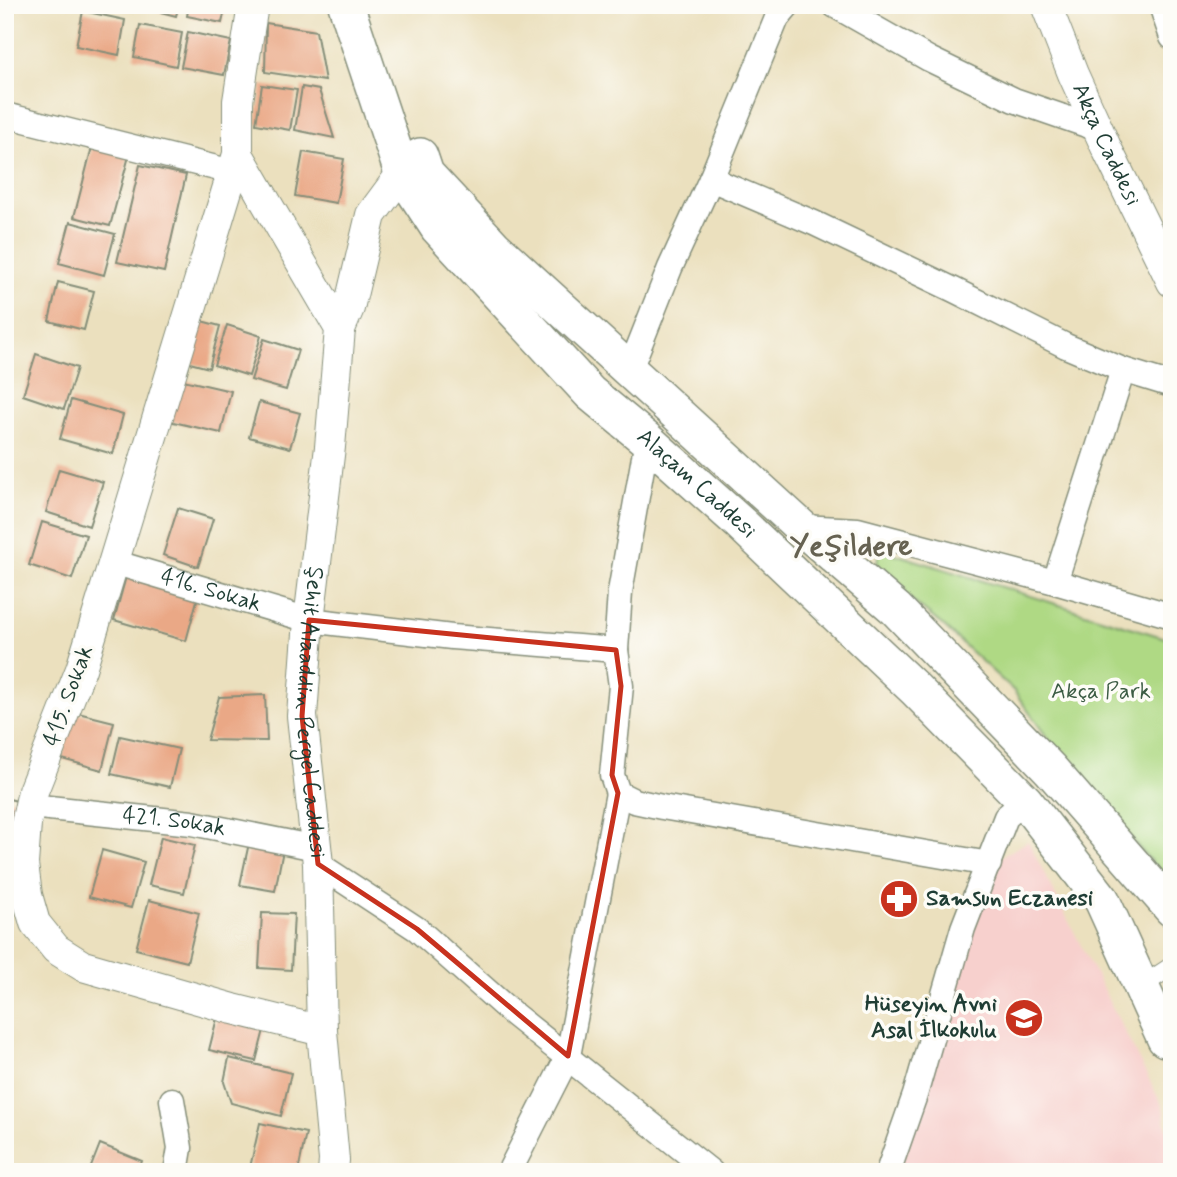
<svg xmlns="http://www.w3.org/2000/svg" width="1177" height="1177" viewBox="0 0 1177 1177" font-family="Mynerve,sans-serif">
  <style>
    .built { fill: #f7d0cd }
    .green { fill: #afd984; stroke: #678b5c; stroke-width: 2 }
    .building { fill: #eaa886 }
    .lines { fill: none; stroke-linecap: round; stroke-linejoin: round }
    .pedestrian-casing { stroke: #858e79; stroke-width: 20 }
    .minor-casing { stroke: #858e79; stroke-width: 27 }
    .tertiary-casing { stroke: #858e79; stroke-width: 32 }
    .secondary-casing { stroke: #858e79; stroke-width: 38 }
    .pedestrian { stroke: #fff; stroke-width: 18 }
    .minor { stroke: #fff; stroke-width: 24 }
    .tertiary { stroke: #fff; stroke-width: 30 }
    .secondary { stroke: #fff; stroke-width: 35 }
    .marked { fill: none; stroke: #c8321e; stroke-width: 5; stroke-linejoin: round }
    .labels { text-anchor: middle; dominant-baseline: central; stroke-width: 7; stroke-linejoin: round; paint-order: stroke }
    .street-label { font-size: 23px; fill: #1f3d34; stroke: #fdfcf7 }
    .park-label { font-size: 23px; fill: #3c5c44; stroke: #fdfcf7 }
    .poi-label { font-size: 23px; font-weight: bold; fill: #1f3d34; stroke: #fdfcf7; text-anchor: start }
    .district-label { font-size: 30px; font-weight: bold; fill: #666251; stroke: #fdfcf7 }
  </style>
  <rect width="100%" height="100%" fill="#fdfcf7"/>
  <filter id="ink" filterUnits="userSpaceOnUse"><feTurbulence type="fractalNoise" baseFrequency=".0143" numOctaves="2"/><feDisplacementMap in="SourceGraphic" scale="14" xChannelSelector="R" yChannelSelector="G"/><feConvolveMatrix kernelMatrix="1 2 1 2 8 2 1 2 1" color-interpolation-filters="sRGB"/></filter>
  <filter id="wash" filterUnits="userSpaceOnUse"><feTurbulence type="fractalNoise" baseFrequency=".00686" numOctaves="4" result="noise"/><feDisplacementMap in="SourceGraphic" scale="28" xChannelSelector="R" yChannelSelector="G"/><feGaussianBlur stdDeviation="1.57" result="paint"/><feColorMatrix in="noise" values="0 0 0 0 0 0 0 0 0 0 0 0 0 0 0 0 0 1.4 0 .05"/><feComposite in="paint" operator="in"/></filter>
  <g filter="url(#wash)">
    <rect width="100%" height="100%" fill="#ebe0be"/>
    <!-- built -->
    <path class="built" d="M1028,841L1163,1107L1172,1156V1172H877L989,864Z"/>
    <!-- green -->
    <path class="green" d="M879,549L1172,640V886L1066,764L1014,691L941,624L876,572Z"/>
    <g id="blocks">
      <!-- building -->
      <path class="building" d="M134,5H179L176,16Z
        M189,5H226L222,23L187,16Z
        M83,11L125,20L119,55L76,46Z
        M266,23L316,31L325,81L265,72Z
        M140,25L182,33L176,66L134,57Z
        M188,32L231,41L224,75L181,67Z
        M262,85L297,90L290,130L256,124Z
        M302,87L319,90L334,138L295,130Z
        M92,147L129,156L110,226L74,217Z
        M303,152L344,159L336,203L295,196Z
        M140,165L186,175L164,272L117,262Z
        M70,222L115,234L104,275L59,263Z
        M58,282L94,291L84,330L49,321Z
        M194,319L220,326L209,368L182,361Z
        M227,325L261,336L249,376L214,365Z
        M264,339L298,350L286,390L251,380Z
        M36,354L77,368L64,409L23,395Z
        M179,379L231,391L221,433L169,421Z
        M71,400L123,415L113,454L60,439Z
        M259,402L300,413L290,448L249,437Z
        M59,469L103,482L89,526L46,512Z
        M178,508L213,519L198,567L163,555Z
        M42,522L86,535L72,579L29,565Z
        M127,573L199,593L186,641L114,620Z
        M265,695L267,741L207,740L219,697Z
        M74,712L114,722L102,770L62,759Z
        M120,736L179,749L170,787L111,774Z
        M5,798L21,802L11,840L5,839Z
        M161,837L195,845L184,893L149,885Z
        M249,843L283,850L275,891L240,885Z
        M102,850L144,862L131,908L89,897Z
        M149,900L199,913L187,962L136,949Z
        M262,913L294,914L291,970L259,968Z
        M218,1014L265,1026L256,1061L209,1050Z
        M229,1058L291,1073L281,1116L231,1103L224,1082Z
        M260,1123L306,1133L298,1172H249Z
        M100,1144L142,1161L138,1172H89Z"/>
    </g>
  </g>
  <g filter="url(#ink)">
    <use href="#blocks" fill-opacity="0" stroke="#858e79" stroke-width="2"/>
    <g class="lines">
      <!-- pedestrian casing -->
      <g class="pedestrian-casing">
        <path id="pedestrian" d="M1137,989L1172,966"/>
      </g>
      <!-- minor casing -->
      <g class="minor-casing">
        <g id="minor">
          <path d="M834,5L929,59L1014,100L1098,129"/>
          <path d="M1161,5L1172,37"/>
          <path d="M5,115L232,172"/>
          <path d="M711,179L814,223L954,290L1066,346L1123,370L1172,385"/>
          <path d="M630,369L670,268L711,179L777,18L788,5"/>
          <path d="M801,527L858,530L1055,582L1172,616"/>
          <path id="s1" d="M113,562L309,620L452,637L616,650L621,686L612,775L618,793L634,801L662,807L989,864"/>
          <path d="M1055,582L1123,370"/>
          <path d="M616,650L620,592L647,440"/>
          <path id="s2" d="M30,806L192,823L316,848"/>
          <path d="M318,864L417,929L513,1014L711,1172"/>
          <path d="M172,1100L180,1148L176,1172"/>
          <path d="M509,1172L568,1056L618,793"/>
          <path d="M888,1172L915,1095L963,928L1006,817L1025,801"/>
        </g>
      </g>
      <!-- tertiary casing -->
      <g class="tertiary-casing">
        <g id="tertiary">
          <path d="M253,5L238,101V154L81,669L33,791L26,824L23,864L27,895L35,923L56,949L83,966L233,1009L322,1031"/>
          <path id="s3" d="M1046,5L1073,74L1106,147L1172,282"/>
          <path id="s4" d="M238,154L340,329L330,447L309,620L302,716L318,864L322,1031L334,1160L333,1172"/>
          <path d="M340,329L349,308L371,215L402,173"/>
        </g>
      </g>
      <!-- secondary casing -->
      <g class="secondary-casing">
        <g id="secondary">
          <path id="s5" d="M346,5L402,173L438,228L590,393L647,440L740,523L915,689L1025,801L1102,900L1165,1039"/>
          <path d="M420,156L426,174L494,247L801,527L896,609L1050,769L1172,909"/>
        </g>
      </g>
      <!-- pedestrian -->
      <use href="#pedestrian" class="pedestrian"/>
      <!-- minor -->
      <use href="#minor" class="minor"/>
      <!-- tertiary -->
      <use href="#tertiary" class="tertiary"/>
      <!-- secondary -->
      <use href="#secondary" class="secondary"/>
    </g>
  </g>
  <!-- marked area -->
  <path class="marked" d="M309,620L616,650L621,686L612,775L618,793L568,1056L417,929L318,864L302,716Z"/>
  <!-- icons -->
  <defs>
    <g id="pharmacy-disc" transform="scale(2.0125)"><circle r="9.5" fill="#c8321e" stroke="#fdfcf7"/><path d="M-2-6h4v4h4v4h-4v4h-4v-4h-4v-4h4Z" fill="#fff"/></g>
    <g id="school-disc" transform="scale(2.0125)"><circle r="9.5" fill="#c8321e" stroke="#fdfcf7"/><path d="M0-5L7-2L0 1L-7-2ZM-4 1L0 2.5L4 1V4Q0 6-4 4Z" fill="#fff"/></g>
  </defs>
  <g fill-rule="evenodd">
    <use href="#pharmacy-disc" x="899" y="899"/>
    <use href="#school-disc" x="1024" y="1018"/>
  </g>
  <g class="labels">
    <!-- street labels -->
    <g class="street-label">
      <text stroke="none"><textPath href="#s3" startOffset="152">Akça Caddesi</textPath></text>
      <text stroke="none"><textPath href="#s5" startOffset="607">Alaçam Caddesi</textPath></text>
      <text stroke="none"><textPath href="#s1" startOffset="102">416. Sokak</textPath></text>
      <text transform="translate(69 696) rotate(-70)">415. Sokak</text>
      <text stroke="none"><textPath href="#s4" startOffset="588">Şehit Alaaddin Pergel Caddesi</textPath></text>
      <text stroke="none"><textPath href="#s2" startOffset="145">421. Sokak</textPath></text>
    </g>
    <!-- park labels -->
    <g class="park-label">
      <text x="1101" y="692">Akça Park</text>
    </g>
    <!-- poi labels -->
    <g class="poi-label">
      <text x="926" y="899">Samsun Eczanesi</text>
      <text x="997" y="1005" text-anchor="end">Hüseyin Avni<tspan x="997" dy="26">Asal İlkokulu</tspan></text>
    </g>
    <!-- district labels -->
    <g class="district-label">
      <text x="851" y="546">Yeşildere</text>
    </g>
  </g>
  <!-- margin -->
  <rect width="1177" height="1177" fill="none" stroke="#fdfcf7" stroke-width="28"/>
</svg>
